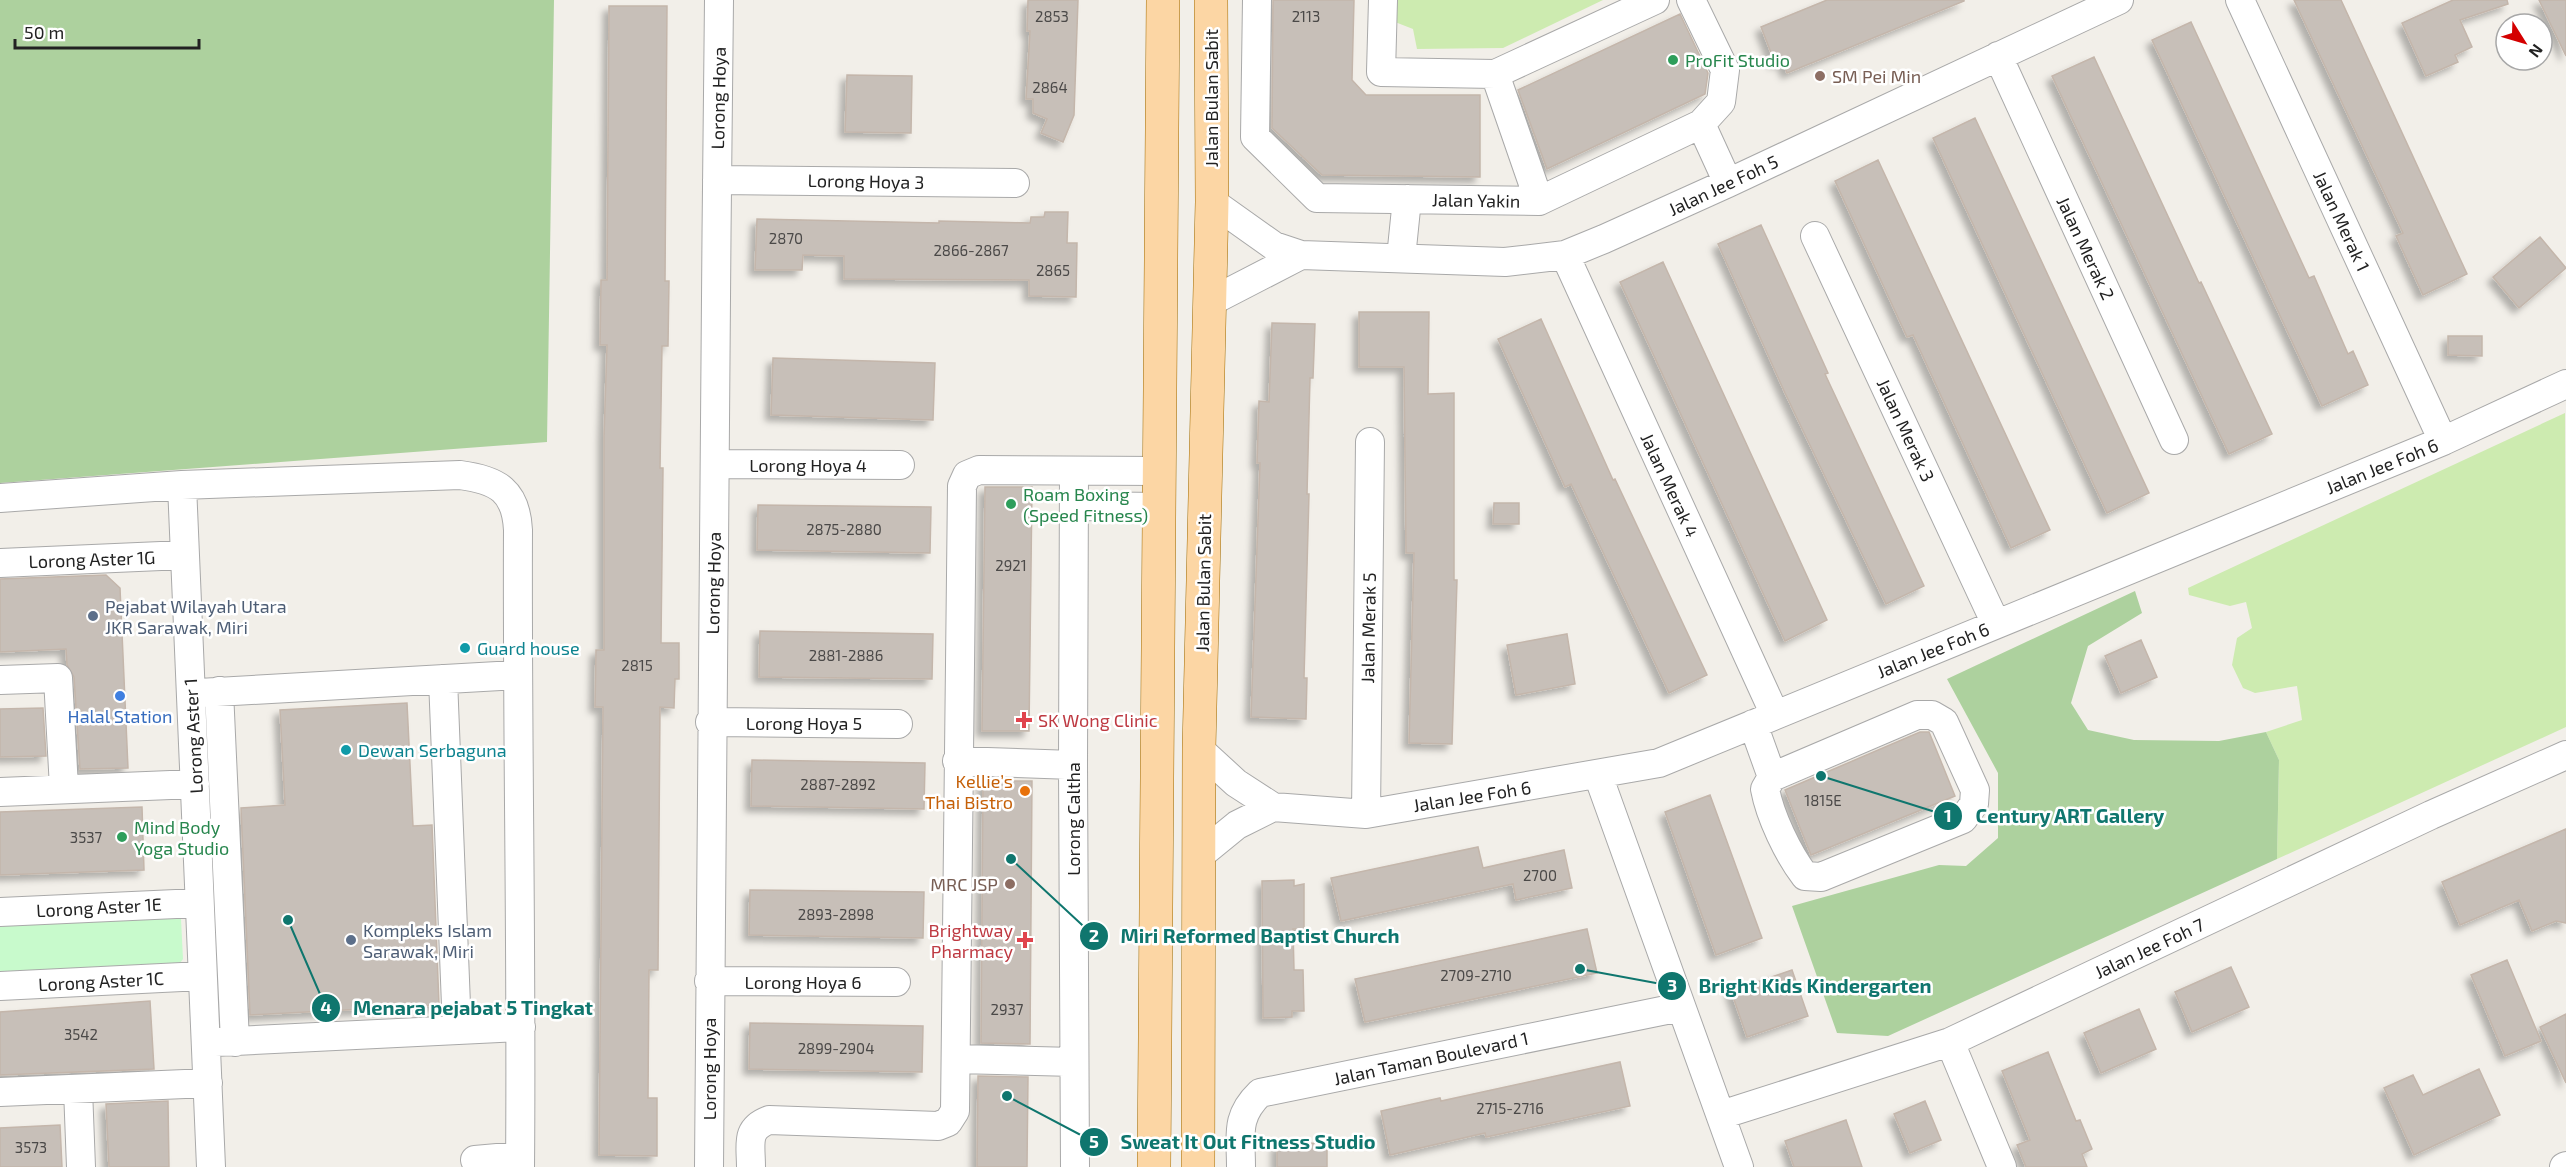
<svg xmlns="http://www.w3.org/2000/svg" width="2566" height="1167" viewBox="0 0 2566 1167" font-family="'Exo 2',sans-serif">
  <style>
    .grass { fill: #cdebb0 }
    .forest { fill: #add19e }
    .park { fill: #c8facc }
    .building { fill: #c7bfb8; stroke: #c4b6ab; stroke-width: 1.5; filter: url(#shadow) }
    .lines { fill: none; stroke-linecap: round; stroke-linejoin: round }
    .minor-casing { stroke: #a9a9a9; stroke-width: 30 }
    .major-casing { stroke: #a06b00; stroke-width: 34 }
    .minor { stroke: #fff; stroke-width: 28 }
    .major { stroke: #fcd6a4; stroke-width: 33 }
    .leisure-dot { fill: #2e9e5b; stroke: #fff; stroke-width: 2 }
    .education-dot { fill: #8d6e63; stroke: #fff; stroke-width: 2 }
    .service-dot { fill: #5c6f8a; stroke: #fff; stroke-width: 2 }
    .culture-dot { fill: #0f9aa8; stroke: #fff; stroke-width: 2 }
    .shop-dot { fill: #3f7fe0; stroke: #fff; stroke-width: 2 }
    .health-dot { fill: #e0444e; stroke: #fff; stroke-width: 2 }
    .food-dot { fill: #e8710a; stroke: #fff; stroke-width: 2 }
    .labels { text-anchor: middle; dominant-baseline: central; stroke-width: 5; stroke-linejoin: round; paint-order: stroke }
    .number-label { font-size: 15px; fill: #4b4948 }
    .leisure-label { font-size: 18px; fill: #27864d; stroke: #fff; text-anchor: start }
    .education-label { font-size: 18px; fill: #785e54; stroke: #fff; text-anchor: start }
    .street-label { font-size: 18px; fill: #222; stroke: #fff }
    .service-label { font-size: 18px; fill: #4e5e75; stroke: #fff; text-anchor: start }
    .culture-label { font-size: 18px; fill: #0d838f; stroke: #fff; text-anchor: start }
    .shop-label { font-size: 18px; fill: #366cbe; stroke: #fff }
    .health-label { font-size: 18px; fill: #be3a42; stroke: #fff; text-anchor: start }
    .food-label { font-size: 18px; fill: #c56008; stroke: #fff; text-anchor: end }
    .leader { fill: none; stroke: #0f766e; stroke-width: 2 }
    .callout-dot { fill: #0f766e; stroke: #fff; stroke-width: 2 }
    .mark-label { font-size: 18px; text-anchor: middle; font-weight: bold; fill: #fff }
    .callout-label { font-size: 20px; text-anchor: middle; font-weight: bold; fill: #0f766e; stroke: #fff; stroke-width: 5; stroke-linejoin: round; paint-order: stroke }
  </style>
  <defs>
    <filter id="shadow"><feDropShadow dx="-5.5" dy="5.5" stdDeviation="3" flood-color="#0004"/></filter>
  </defs>
  <rect width="100%" height="100%" fill="#f2efe9"/>
  <!-- grass -->
  <path class="grass" d="M1394,0H1603L1503,48L1417,49L1413,29L1395,22Z
    M2565,413L2566,727L2277,859L2279,760L2266,732L2302,720L2297,686L2255,693L2243,688L2232,665L2237,638L2252,628L2246,602L2230,606L2189,595L2188,588Z"/>
  <!-- forest -->
  <path class="forest" d="M0,0H554L547,442L0,483Z
    M2135,591L2142,613L2088,646L2071,703L2088,730L2134,740L2219,741L2266,732L2279,760L2277,859L1888,1036L1837,1033L1792,906L1939,865L1966,866L1998,838V773L1947,679Z"/>
  <!-- park -->
  <path class="park" d="M174,915L181,919L183,959L177,967L0,976V924Z"/>
  <!-- building -->
  <path class="building" d="M1028,0H1078L1074,115L1063,142L1041,133L1047,119L1033,113V99H1026L1030,31H1027Z
    M1273,0H1354L1352,80L1366,95H1480V177L1322,175L1272,128Z
    M1827,0H1964V1L1787,73L1782,60L1775,63L1761,27Z
    M2294,0H2341L2467,274L2423,295L2396,236L2403,233Z
    M2453,0H2507L2508,4L2460,20L2472,47L2455,55L2458,62L2426,76L2402,23Z
    M2539,0H2566V56Z
    M609,6H667L665,281H669L668,346H662L660,468H663L661,643H679V679H675L674,708L660,707L658,970H649L648,1098H657V1156L599,1155L603,707H595L596,650H604V436L607,345H600L601,280H607Z
    M1680,14L1708,73L1705,94L1547,169L1518,90Z
    M2191,22L2309,278L2314,276L2348,354L2353,351L2368,385L2322,406L2152,40Z
    M2094,57L2199,283L2201,282L2272,434L2229,454L2052,76Z
    M847,75L912,76L911,133L845,132Z
    M1975,118L2149,493L2107,513L1933,138Z
    M1878,160L2050,530L2011,548L1913,335L1907,337L1835,181Z
    M1045,212H1068L1067,243H1077L1076,297L1029,296V280L844,279V256L803,255L802,270H755L757,219L939,223V221L1030,223L1031,217H1044Z
    M1761,225L1828,373L1825,374L1924,586L1886,604L1785,393L1718,244Z
    M2540,237L2566,268L2519,308L2493,277Z
    M1663,262L1827,620L1785,641L1620,282Z
    M1359,312H1429L1428,394L1454,393V580H1457L1452,744L1409,743L1414,553H1406L1404,367H1359Z
    M1541,319L1613,480L1615,479L1707,675L1669,693L1571,484L1565,487L1498,339Z
    M1272,323L1315,324L1313,378H1310L1307,494H1309L1304,678H1307L1306,719L1251,717L1260,463H1257L1259,401L1269,402Z
    M2448,336H2482V356L2448,355Z
    M773,358L935,363L933,420L771,415Z
    M985,487H1032L1029,731H982Z
    M1494,503H1519V524H1493Z
    M758,505L931,507L930,553L757,550Z
    M106,575L120,588L128,768L80,769L74,677L67,665L66,649L0,652V579Z
    M760,631L933,634L932,679L759,677Z
    M1567,634L1575,684L1516,695L1507,645Z
    M2141,640L2157,677L2121,693L2105,656Z
    M407,703L413,826L432,825L439,1005L250,1015L241,808L285,805L280,710Z
    M43,708L46,756L0,757V709Z
    M1920,732H1929L1955,796L1811,855L1785,790Z
    M752,760L925,763L924,809L751,806Z
    M983,781H1032L1030,1044L981,1043Z
    M1710,795L1762,938L1716,955L1665,812Z
    M142,807L144,870L0,875V812Z
    M2566,829V923L2556,921L2532,931L2519,900L2460,925L2442,882Z
    M1478,847L1483,868L1564,850L1572,888L1516,900L1513,884L1341,921L1331,878Z
    M1294,880V886L1304,884V929H1293L1294,970H1303L1304,1011H1292V1017L1263,1018L1262,881Z
    M750,890L924,892L923,938L749,935Z
    M1587,929L1597,973L1365,1022L1355,979Z
    M2507,960L2541,1041L2505,1056L2471,975Z
    M2231,967L2249,1007L2192,1032L2175,992Z
    M1792,970L1808,1016L1747,1037L1731,991Z
    M150,1001L154,1069L0,1075V1012Z
    M2139,1009L2156,1049L2101,1073L2084,1033Z
    M2566,1014V1083L2540,1027Z
    M750,1023L923,1026L922,1072L749,1069Z
    M2048,1052L2076,1121L2080,1120L2092,1149L2082,1154L2087,1167H2026L2017,1145L2030,1140L2002,1071Z
    M1620,1062L1630,1106L1486,1137L1485,1133L1390,1155L1381,1111L1440,1098L1441,1101Z
    M2479,1069L2500,1115L2414,1155L2384,1088L2413,1075L2423,1095Z
    M978,1076L1028,1077L1027,1167H977Z
    M168,1101L169,1167H109L106,1104Z
    M1925,1101L1941,1140L1910,1153L1894,1114Z
    M1846,1120L1862,1167H1794L1785,1141Z
    M60,1125L62,1167H0V1128Z
    M1327,1143V1167H1277V1144Z"/>
  <g class="lines">
    <!-- minor casing -->
    <g class="minor-casing">
      <path id="minor" d="M1257,0L1255,137L1317,198L1539,201L1701,124L1721,102L1725,70L1691,0
        M1383,0L1381,72L1495,74L1655,0
        M2240,0L2443,441
        M1998,56L2174,440
        M1495,74L1539,201
        M1701,124L1728,183
        M717,180L1015,183
        M1212,202L1274,246L1301,255L1505,262L1565,255L1604,239L1728,183L2119,0
        M1815,236L1996,624
        M1565,255L1775,715
        M1401,258L1407,199
        M1210,302L1301,255
        M716,464L900,465
        M1074,471L1073,765L1075,1167
        M182,485L211,1167
        M0,498L182,485L460,475C498,480 516,491 518,530C517,743 522,955 520,1167
        M1074,506L1159,507
        M0,563L184,555
        M443,679L457,1030
        M0,680L58,678L64,788
        M219,691L235,1042
        M199,693L517,675
        M1917,715H1932L1944,722L1975,790L1974,804L1963,819L1821,877L1805,876C1788,854 1770,816 1765,789L1772,777Z
        M710,722L898,724
        M1753,724L1772,777
        M1199,749L1236,783L1273,807L1366,814L1659,763L2443,441L2566,384
        M957,761L1073,765
        M1598,775L1739,1167
        M0,792L195,784
        M1366,814L1370,442
        M1199,856L1237,825L1273,807
        M0,912L198,903
        M709,981L896,982
        M0,986L202,976
        M215,1042L521,1027
        M1950,1042L2002,1167
        M956,1059L1074,1062
        M78,1089L81,1167
        M0,1092L208,1083
        M1721,1115L1950,1042L2431,815L2566,755
        M475,1160L520,1156
        M709,1167C710,778 715,389 719,0
        M751,1167C751,1144 745,1129 769,1120L938,1126L948,1122L955,1111L962,486L967,475L979,470L1159,471
        M1241,1167C1241,1135 1235,1117 1260,1093L1681,1007
        M2564,1167L2566,1166"/>
    </g>
    <!-- major casing -->
    <g class="major-casing">
      <path id="major" d="M1154,1167L1163,0
        M1198,1167L1199,749L1212,202L1211,0"/>
    </g>
    <!-- minor -->
    <use href="#minor" class="minor"/>
    <!-- major -->
    <use href="#major" class="major"/>
  </g>
  <!-- markers -->
  <g class="leisure-dot">
    <circle cx="1673" cy="60" r="6"/>
    <circle cx="1011" cy="504" r="6"/>
    <circle cx="122" cy="837" r="6"/>
  </g>
  <g class="education-dot">
    <circle cx="1820" cy="76" r="6"/>
    <circle cx="1010" cy="884" r="6"/>
  </g>
  <g class="service-dot">
    <circle cx="93" cy="616" r="6"/>
    <circle cx="351" cy="940" r="6"/>
  </g>
  <g class="culture-dot">
    <circle cx="465" cy="648" r="6"/>
    <circle cx="346" cy="750" r="6"/>
  </g>
  <circle class="shop-dot" cx="120" cy="696" r="6"/>
  <g class="health-dot">
    <path d="M1021 711h6v6h6v6h-6v6h-6v-6h-6v-6h6z"/>
    <path d="M1022 931h6v6h6v6h-6v6h-6v-6h-6v-6h6z"/>
  </g>
  <circle class="food-dot" cx="1025" cy="791" r="6"/>
  <g class="labels">
    <!-- number labels -->
    <g class="number-label">
      <text x="1052" y="16">2853</text>
      <text x="1306" y="16">2113</text>
      <text x="1050" y="87">2864</text>
      <text x="786" y="238">2870</text>
      <text x="971" y="250">2866-2867</text>
      <text x="1053" y="270">2865</text>
      <text x="844" y="529">2875-2880</text>
      <text x="1011" y="565">2921</text>
      <text x="846" y="655">2881-2886</text>
      <text x="637" y="665">2815</text>
      <text x="838" y="784">2887-2892</text>
      <text x="1823" y="800">1815E</text>
      <text x="86" y="837">3537</text>
      <text x="1540" y="875">2700</text>
      <text x="836" y="914">2893-2898</text>
      <text x="1476" y="975">2709-2710</text>
      <text x="1007" y="1009">2937</text>
      <text x="81" y="1034">3542</text>
      <text x="836" y="1048">2899-2904</text>
      <text x="1510" y="1108">2715-2716</text>
      <text x="31" y="1147">3573</text>
    </g>
    <!-- leisure labels -->
    <g class="leisure-label">
      <text x="1685" y="60">ProFit Studio</text>
      <text x="1023" y="494">Roam Boxing<tspan x="1023" dy="21">(Speed Fitness)</tspan></text>
      <text x="134" y="827">Mind Body<tspan x="134" dy="21">Yoga Studio</tspan></text>
    </g>
    <!-- education labels -->
    <g class="education-label">
      <text x="1832" y="76">SM Pei Min</text>
      <text x="998" y="884" text-anchor="end">MRC JSP</text>
    </g>
    <!-- street labels -->
    <g class="street-label">
      <text transform="translate(718 98) rotate(-89)">Lorong Hoya</text>
      <text transform="translate(1211 98) rotate(-90)">Jalan Bulan Sabit</text>
      <text transform="translate(866 181) rotate(1)">Lorong Hoya 3</text>
      <text transform="translate(1723 185) rotate(-25)">Jalan Jee Foh 5</text>
      <text transform="translate(1476 200) rotate(1)">Jalan Yakin</text>
      <text transform="translate(2342 221) rotate(65)">Jalan Merak 1</text>
      <text transform="translate(2086 248) rotate(65)">Jalan Merak 2</text>
      <text transform="translate(1906 430) rotate(65)">Jalan Merak 3</text>
      <text x="808" y="465">Lorong Hoya 4</text>
      <text transform="translate(2382 466) rotate(-22)">Jalan Jee Foh 6</text>
      <text transform="translate(1670 485) rotate(65)">Jalan Merak 4</text>
      <text transform="translate(92 559) rotate(-2)">Lorong Aster 1G</text>
      <text transform="translate(713 583) rotate(-89)">Lorong Hoya</text>
      <text transform="translate(1203 583) rotate(-89)">Jalan Bulan Sabit</text>
      <text transform="translate(1368 628) rotate(-89)">Jalan Merak 5</text>
      <text transform="translate(1933 650) rotate(-22)">Jalan Jee Foh 6</text>
      <text x="804" y="723">Lorong Hoya 5</text>
      <text transform="translate(193 736) rotate(-93)">Lorong Aster 1</text>
      <text transform="translate(1472 796) rotate(-9)">Jalan Jee Foh 6</text>
      <text transform="translate(1073 819) rotate(-90)">Lorong Caltha</text>
      <text transform="translate(99 907) rotate(-3)">Lorong Aster 1E</text>
      <text transform="translate(2149 948) rotate(-25)">Jalan Jee Foh 7</text>
      <text transform="translate(101 981) rotate(-3)">Lorong Aster 1C</text>
      <text x="803" y="982">Lorong Hoya 6</text>
      <text transform="translate(1431 1058) rotate(-12)">Jalan Taman Boulevard 1</text>
      <text transform="translate(709 1069) rotate(-90)">Lorong Hoya</text>
    </g>
    <!-- service labels -->
    <g class="service-label">
      <text x="105" y="606">Pejabat Wilayah Utara<tspan x="105" dy="21">JKR Sarawak, Miri</tspan></text>
      <text x="363" y="930">Kompleks Islam<tspan x="363" dy="21">Sarawak, Miri</tspan></text>
    </g>
    <!-- culture labels -->
    <g class="culture-label">
      <text x="477" y="648">Guard house</text>
      <text x="358" y="750">Dewan Serbaguna</text>
    </g>
    <!-- shop labels -->
    <g class="shop-label">
      <text x="120" y="716">Halal Station</text>
    </g>
    <!-- health labels -->
    <g class="health-label">
      <text x="1038" y="720">SK Wong Clinic</text>
      <text x="1013" y="930" text-anchor="end">Brightway<tspan x="1013" dy="21">Pharmacy</tspan></text>
    </g>
    <!-- food labels -->
    <g class="food-label">
      <text x="1013" y="781">Kellie’s<tspan x="1013" dy="21">Thai Bistro</tspan></text>
    </g>
  </g>
  <!-- callouts -->
  <path class="leader" d="M1821 776L1948 816M1011 859L1094 936M1580 969L1672 986M288 920L326 1008M1007 1096L1094 1142"/>
  <g class="callout-dot">
    <circle cx="1821" cy="776" r="6"/>
    <circle cx="1011" cy="859" r="6"/>
    <circle cx="1580" cy="969" r="6"/>
    <circle cx="288" cy="920" r="6"/>
    <circle cx="1007" cy="1096" r="6"/>
    <circle cx="1948" cy="816" r="15"/>
    <circle cx="1094" cy="936" r="15"/>
    <circle cx="1672" cy="986" r="15"/>
    <circle cx="326" cy="1008" r="15"/>
    <circle cx="1094" cy="1142" r="15"/>
  </g>
  <g class="mark-label">
    <text x="1948" y="822">1</text>
    <text x="1094" y="942">2</text>
    <text x="1672" y="992">3</text>
    <text x="326" y="1014">4</text>
    <text x="1094" y="1148">5</text>
  </g>
  <g class="callout-label">
    <text x="2070" y="823">Century ART Gallery</text>
    <text x="1260" y="943">Miri Reformed Baptist Church</text>
    <text x="1815" y="993">Bright Kids Kindergarten</text>
    <text x="473" y="1015">Menara pejabat 5 Tingkat</text>
    <text x="1248" y="1149">Sweat It Out Fitness Studio</text>
  </g>
  <!-- north arrow -->
  <g transform="translate(2524 42) rotate(127)"><circle r="28" fill="#ffffff" stroke="#a7a7a7" stroke-width="1.5"/>
  <path d="M0-4.5L10 22L0 15L-10 22Z" fill="#d40000"/>
  <text y="-9" font-size="16" font-weight="bold" text-anchor="middle" fill="#222222">N</text>
  </g>
  <!-- scale -->
  <path d="M15 39v9h184v-9" fill="none" stroke="#222222" stroke-width="3"/>
  <text x="24" y="39" font-size="18" fill="#222222" stroke="#ffffff" stroke-width="4.5" paint-order="stroke">50 m</text>
</svg>
